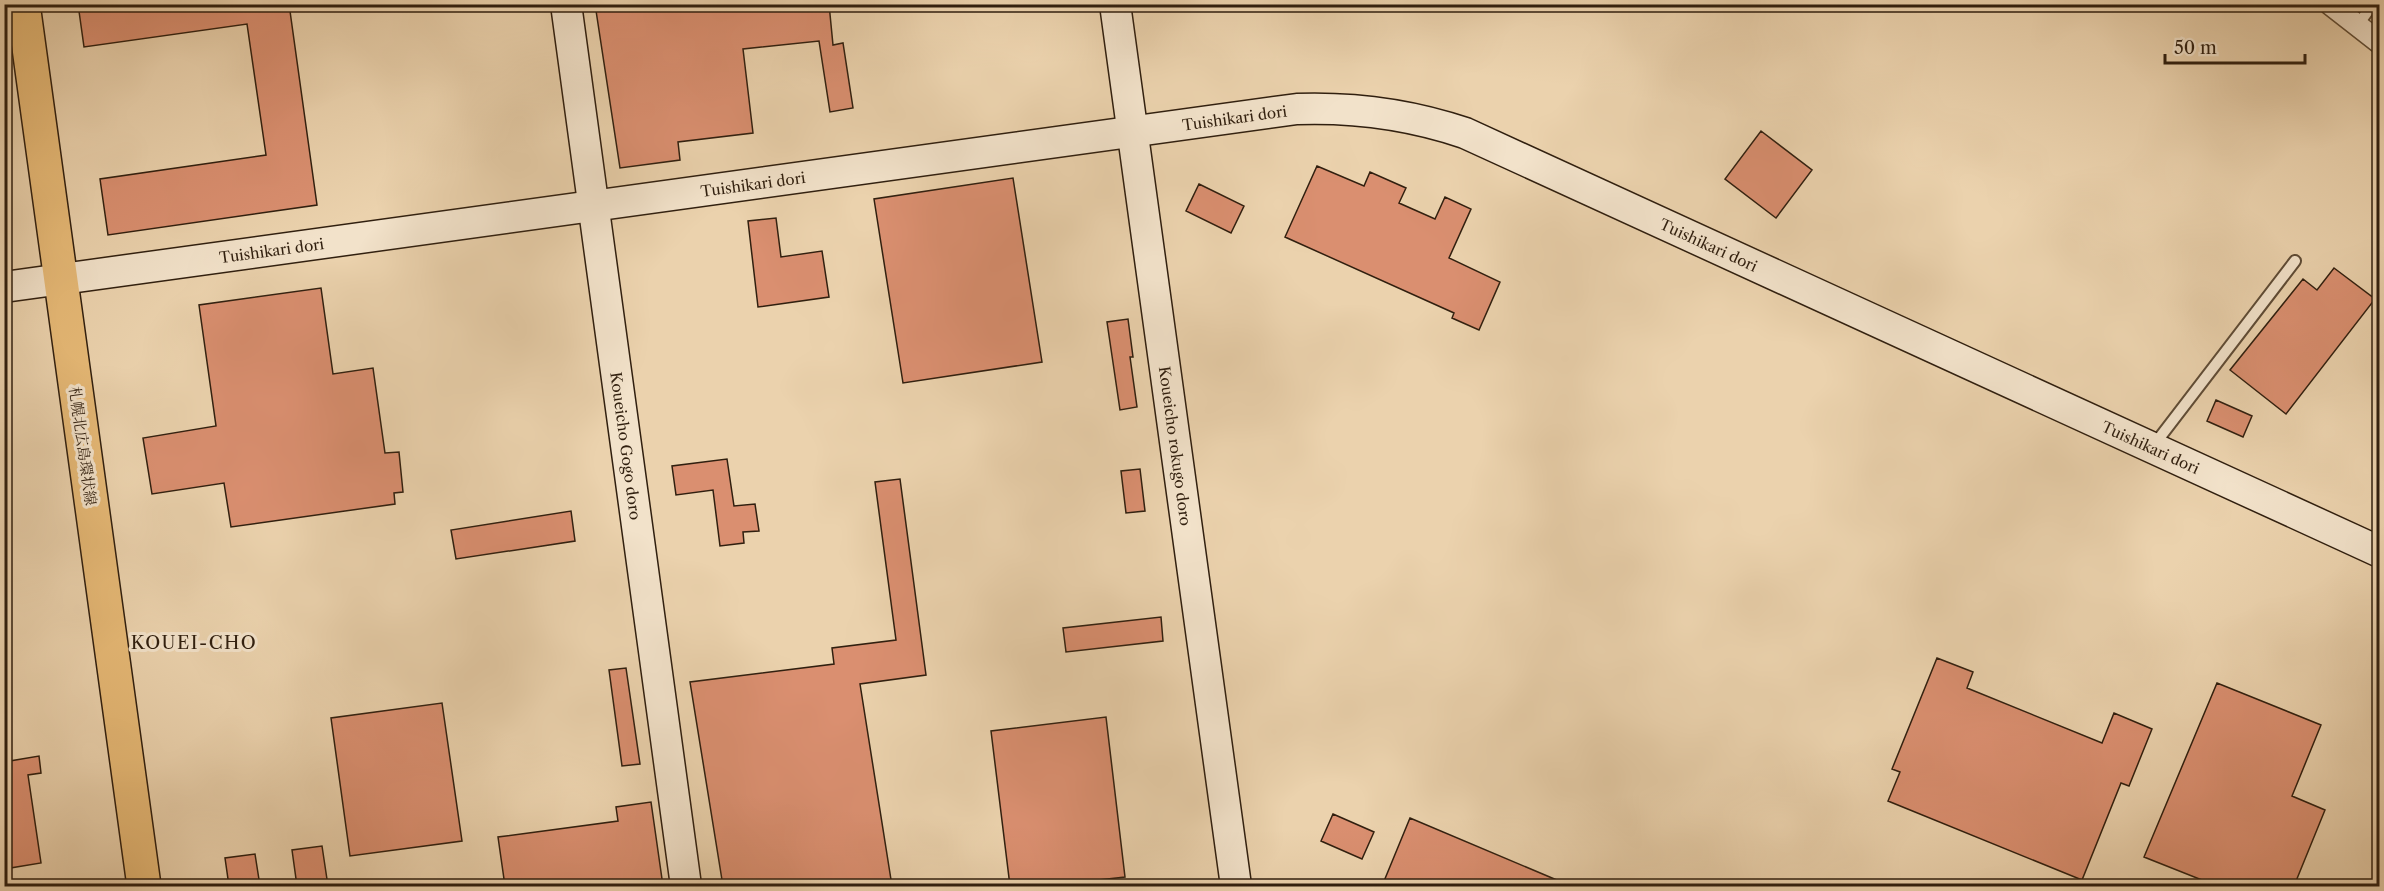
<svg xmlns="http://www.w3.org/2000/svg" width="2384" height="891" viewBox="0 0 2384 891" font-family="'Libre Caslon Text','Noto Serif JP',serif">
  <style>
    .building { fill: #da8f70; stroke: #301f0f; stroke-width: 1.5 }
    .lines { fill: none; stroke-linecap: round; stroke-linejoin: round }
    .lane-casing { stroke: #5f4c36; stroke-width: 14 }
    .street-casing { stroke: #5f4c36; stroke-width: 24 }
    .secondary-casing { stroke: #301f0f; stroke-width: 33 }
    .primary-casing { stroke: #301f0f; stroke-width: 36 }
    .lane { stroke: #f2e2ca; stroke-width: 10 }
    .street { stroke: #f2e2ca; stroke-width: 21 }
    .secondary { stroke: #f2e2ca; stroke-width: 30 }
    .primary { stroke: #e6b976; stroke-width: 33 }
    .labels { text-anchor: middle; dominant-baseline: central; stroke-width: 6; stroke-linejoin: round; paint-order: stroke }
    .street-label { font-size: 15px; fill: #301f0f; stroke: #f2e2ca }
    .quarter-label { font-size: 18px; letter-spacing: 1.5px; fill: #301f0f; stroke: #f2e2ca }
  </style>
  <rect width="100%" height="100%" fill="#ebd2ad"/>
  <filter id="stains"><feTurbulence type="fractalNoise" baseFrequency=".00333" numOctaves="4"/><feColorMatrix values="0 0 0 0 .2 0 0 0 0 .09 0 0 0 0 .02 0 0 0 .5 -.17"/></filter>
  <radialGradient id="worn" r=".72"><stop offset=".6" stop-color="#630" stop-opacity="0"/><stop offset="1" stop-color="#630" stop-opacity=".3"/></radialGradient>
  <!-- building -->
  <path class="building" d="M78,4H289L317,205L108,235L100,179L266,155L247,24L84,47Z
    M595,4H829L833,45L843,43L853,108L830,112L819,41L743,49L753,133L678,142L680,160L620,168Z
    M1761,131L1812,170L1776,218L1725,179Z
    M1317,166L1364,186L1370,172L1406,188L1399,203L1435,219L1445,197L1471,209L1449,258L1500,282L1479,330L1452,318L1454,313L1285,237Z
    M1013,178L1042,362L903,383L874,199Z
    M1199,184L1244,206L1231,233L1186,211Z
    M776,218L781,257L822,251L829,297L758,307L748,221Z
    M2334,268L2375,299L2286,414L2230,370L2303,279L2317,290Z
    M321,288L333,374L373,368L385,453L399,452L403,492L394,493L395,504L231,527L224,483L152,494L143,438L216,426L199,305Z
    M1128,319L1133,357H1130L1137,407L1120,410L1107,322Z
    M2216,400L2252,416L2243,437L2207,421Z
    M727,459L734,506L755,504L759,531L743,532L744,543L720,546L713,490L676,495L672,466Z
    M1140,469L1145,511L1126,513L1121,471Z
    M900,479L926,675L860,684L892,886H723L690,682L834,664L832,648L896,640L875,482Z
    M571,511L575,541L456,559L451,530Z
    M1161,617L1163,641L1066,652L1063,628Z
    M1937,658L1973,672L1967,688L2102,743L2114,713L2152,729L2129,786L2121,783L2082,880L1888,801L1900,772L1892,769Z
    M626,668L640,764L622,766L609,670Z
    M2217,683L2321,725L2292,796L2325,810L2294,886H2217L2144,857Z
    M442,703L462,841L350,856L331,718Z
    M1106,717L1125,877L1045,886H1010L991,731Z
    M39,756L41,773L28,775L41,863L4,869V762Z
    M651,802L663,886H505L498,837L618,821L616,807Z
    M1333,814L1374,832L1362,859L1321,841Z
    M1410,818L1571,886H1382Z
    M322,846L328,886H297L292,850Z
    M255,854L260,886H229L225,858Z"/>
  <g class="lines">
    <!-- lane casing -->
    <g class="lane-casing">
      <path id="lane" d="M2357,26L2373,4
        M2154,445L2295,261"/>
    </g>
    <!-- street casing -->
    <g class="street-casing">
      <path id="street" d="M2330,4L2380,43"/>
    </g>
    <!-- secondary casing -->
    <g class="secondary-casing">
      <g id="secondary">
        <path id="s1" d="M566,4L686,886"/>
        <path id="s2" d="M1115,4L1236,886"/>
        <path id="s3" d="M4,287L1297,109C1356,107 1409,114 1465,133L2380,552"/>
      </g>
    </g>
    <!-- primary casing -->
    <g class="primary-casing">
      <path id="primary" d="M23,4L144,886"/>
    </g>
    <!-- lane -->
    <use href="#lane" class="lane"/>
    <!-- street -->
    <use href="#street" class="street"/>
    <!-- secondary -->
    <use href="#secondary" class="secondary"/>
    <!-- primary -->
    <use href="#primary" class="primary"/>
  </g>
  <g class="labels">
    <!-- street labels -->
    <g class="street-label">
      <text stroke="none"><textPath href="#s3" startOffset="1242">Tuishikari dori</textPath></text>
      <text stroke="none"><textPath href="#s3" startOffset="756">Tuishikari dori</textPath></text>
      <text stroke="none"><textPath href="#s3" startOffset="1744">Tuishikari dori</textPath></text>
      <text stroke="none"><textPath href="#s3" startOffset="270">Tuishikari dori</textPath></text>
      <text transform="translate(83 446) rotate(82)">札幌北広島環状線</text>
      <text stroke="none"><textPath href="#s1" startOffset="446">Koueicho Gogo doro</textPath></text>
      <text stroke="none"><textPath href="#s2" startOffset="446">Koueicho rokugo doro</textPath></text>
      <text stroke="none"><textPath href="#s3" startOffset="2230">Tuishikari dori</textPath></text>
    </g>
    <!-- quarter labels -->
    <g class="quarter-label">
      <text x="194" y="643">KOUEI-CHO</text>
    </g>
  </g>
  <!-- margin -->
  <rect width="2384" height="891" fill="none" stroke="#ebd2ad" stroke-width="24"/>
  <rect x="6" y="6" width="2372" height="879" fill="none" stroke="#301f0f" stroke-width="3"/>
  <rect x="12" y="12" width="2360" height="867" fill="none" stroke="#301f0f" stroke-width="1.5"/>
  <!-- scale -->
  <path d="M2165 54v9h140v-9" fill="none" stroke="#301f0f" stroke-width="3"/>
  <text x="2174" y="54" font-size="18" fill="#301f0f" stroke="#f2e2ca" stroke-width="4.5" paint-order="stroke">50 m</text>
  <rect width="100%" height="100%" filter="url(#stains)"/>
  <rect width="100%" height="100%" fill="url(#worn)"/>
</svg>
